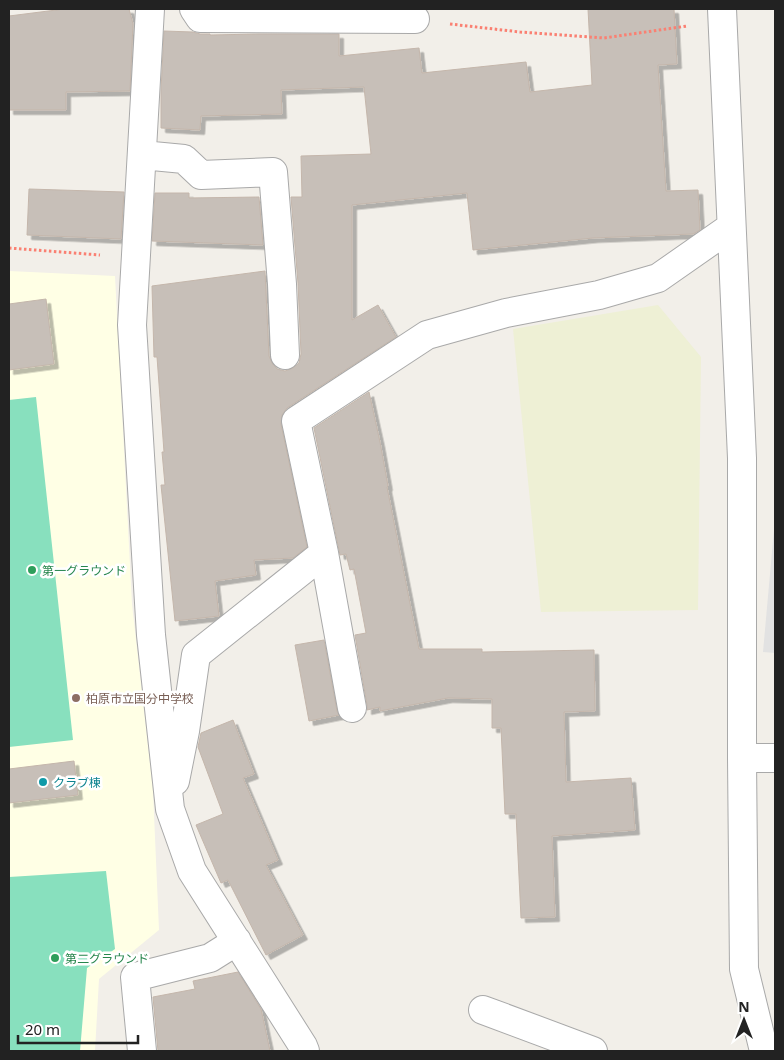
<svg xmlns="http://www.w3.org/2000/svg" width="784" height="1060" viewBox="0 0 784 1060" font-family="'Noto Sans','Noto Sans JP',sans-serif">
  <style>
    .education { fill: #ffffe5 }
    .farmland { fill: #eef0d5 }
    .pitch { fill: #88e0be }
    .parking { fill: #e2e2e2 }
    .building { fill: #c7bfb8; stroke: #c4b6ab; filter: url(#shadow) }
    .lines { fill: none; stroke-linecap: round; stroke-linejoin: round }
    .minor-casing { stroke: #a9a9a9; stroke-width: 30 }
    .path { stroke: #fa8072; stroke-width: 3; stroke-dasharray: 2.5 2.5; stroke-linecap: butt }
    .minor { stroke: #fff; stroke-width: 28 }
    .leisure-dot { fill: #2e9e5b; stroke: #fff; stroke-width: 2 }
    .education-dot { fill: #8d6e63; stroke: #fff; stroke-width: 2 }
    .culture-dot { fill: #0f9aa8; stroke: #fff; stroke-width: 2 }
    .labels { text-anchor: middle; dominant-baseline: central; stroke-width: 5; stroke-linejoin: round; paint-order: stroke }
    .leisure-label { font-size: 12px; fill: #27864d; stroke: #fff; text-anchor: start }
    .education-label { font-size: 12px; fill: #785e54; stroke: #fff; text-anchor: start }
    .culture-label { font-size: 12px; fill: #0d838f; stroke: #fff; text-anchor: start }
  </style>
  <defs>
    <filter id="shadow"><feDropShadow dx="4.5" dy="4.5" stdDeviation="0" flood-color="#0004"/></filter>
  </defs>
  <rect width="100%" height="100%" fill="#f2efe9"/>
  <!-- education -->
  <path class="education" d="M9,271L115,276L132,604L153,791L159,930L99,979L95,1051H9Z"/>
  <!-- farmland -->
  <path class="farmland" d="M658,305L701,357L698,610L541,612L513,329Z"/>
  <!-- pitch -->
  <path class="pitch" d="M36,397L73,740L9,747V400Z
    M106,871L115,949L87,968L80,1051H9V877Z"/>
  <!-- parking -->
  <path class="parking" d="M775,518V653L763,652Z"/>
  <!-- building -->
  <path class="building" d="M64,9H129L133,24L130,91L66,92V110H9V16Z
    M588,9H674L677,64L658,65L666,191L698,190L700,230L693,234L593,238L473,250L467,193L352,205V320L378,305L396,337L287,408L282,415L281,424L307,547L293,558L254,560L256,575L215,581L219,616L175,621L161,485H165L162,452H164L157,357H154L152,286L265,271L269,356L272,363L277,369L285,371L293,368L299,363L301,354L298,283L291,197H302L301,156L371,154L364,87L281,90L282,114L201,116L200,130L161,128V90L164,31L193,32L200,34H210V35L258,34H339V56L419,48L422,73L526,62L530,92L592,85Z
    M29,189L124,192L121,239L27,235Z
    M155,193H189V198L259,197L263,245L152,241Z
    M46,299L54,364L9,370V304Z
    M369,392L380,442L388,486L387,487L419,649H482V652L594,650L595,711L564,712L566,782L631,778L635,830L552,836L555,917L521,918L516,814H505L501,728H492V699L448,698L380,711V707L367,710V705L355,635L366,633L354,569L350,570L346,554L340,555L314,428Z
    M324,640L337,711L339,715L309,721L295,645Z
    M233,720L254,774L243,778L278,860L266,865L303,935L266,955L228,880L221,883L196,825L223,814L198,747L201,733Z
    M74,761L78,795L9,803V769Z
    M238,972L261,1009L270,1051H158L153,997L195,989L193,981Z"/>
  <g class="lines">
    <!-- minor casing -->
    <g class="minor-casing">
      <path id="minor" d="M150,9L132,325L151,635L170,809L192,871L303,1046L305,1051
        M194,9L200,18L415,19
        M722,9L742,458V758L744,969L764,1051
        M142,155L184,159L201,175L273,172L282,284L285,355
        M352,708L324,553L296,421L427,335L506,313L599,295L658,278L731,227
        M742,758H775
        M175,781L185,731L196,655L324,553
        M483,1010L593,1051
        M142,1051L135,977L210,958L237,941"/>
    </g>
    <!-- path -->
    <path class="path" d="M450,24L520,32L604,38L687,26
      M9,248L100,255"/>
    <!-- minor -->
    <use href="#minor" class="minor"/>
  </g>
  <!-- markers -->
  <g class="leisure-dot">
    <circle cx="32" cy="570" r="5"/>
    <circle cx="55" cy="958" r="5"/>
  </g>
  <circle class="education-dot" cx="76" cy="698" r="5"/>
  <circle class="culture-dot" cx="43" cy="782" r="5"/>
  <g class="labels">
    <!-- leisure labels -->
    <g class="leisure-label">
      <text x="42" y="570">第一グラウンド</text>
      <text x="65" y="958">第二グラウンド</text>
    </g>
    <!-- education labels -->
    <g class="education-label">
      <text x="86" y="698">柏原市立国分中学校</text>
    </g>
    <!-- culture labels -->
    <g class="culture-label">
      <text x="53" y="782">クラブ棟</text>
    </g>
  </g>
  <!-- border -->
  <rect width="784" height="1060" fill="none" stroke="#222222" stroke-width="20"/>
  <!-- north arrow -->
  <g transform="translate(744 1020)" stroke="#ffffff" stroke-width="4" paint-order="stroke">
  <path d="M0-4L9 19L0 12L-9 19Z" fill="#222222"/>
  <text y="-8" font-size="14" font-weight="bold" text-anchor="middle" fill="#222222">N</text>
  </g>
  <!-- scale -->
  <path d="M18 1035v8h120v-8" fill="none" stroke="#222222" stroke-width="2.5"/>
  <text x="25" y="1035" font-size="15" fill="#222222" stroke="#ffffff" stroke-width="4" paint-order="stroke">20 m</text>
</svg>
